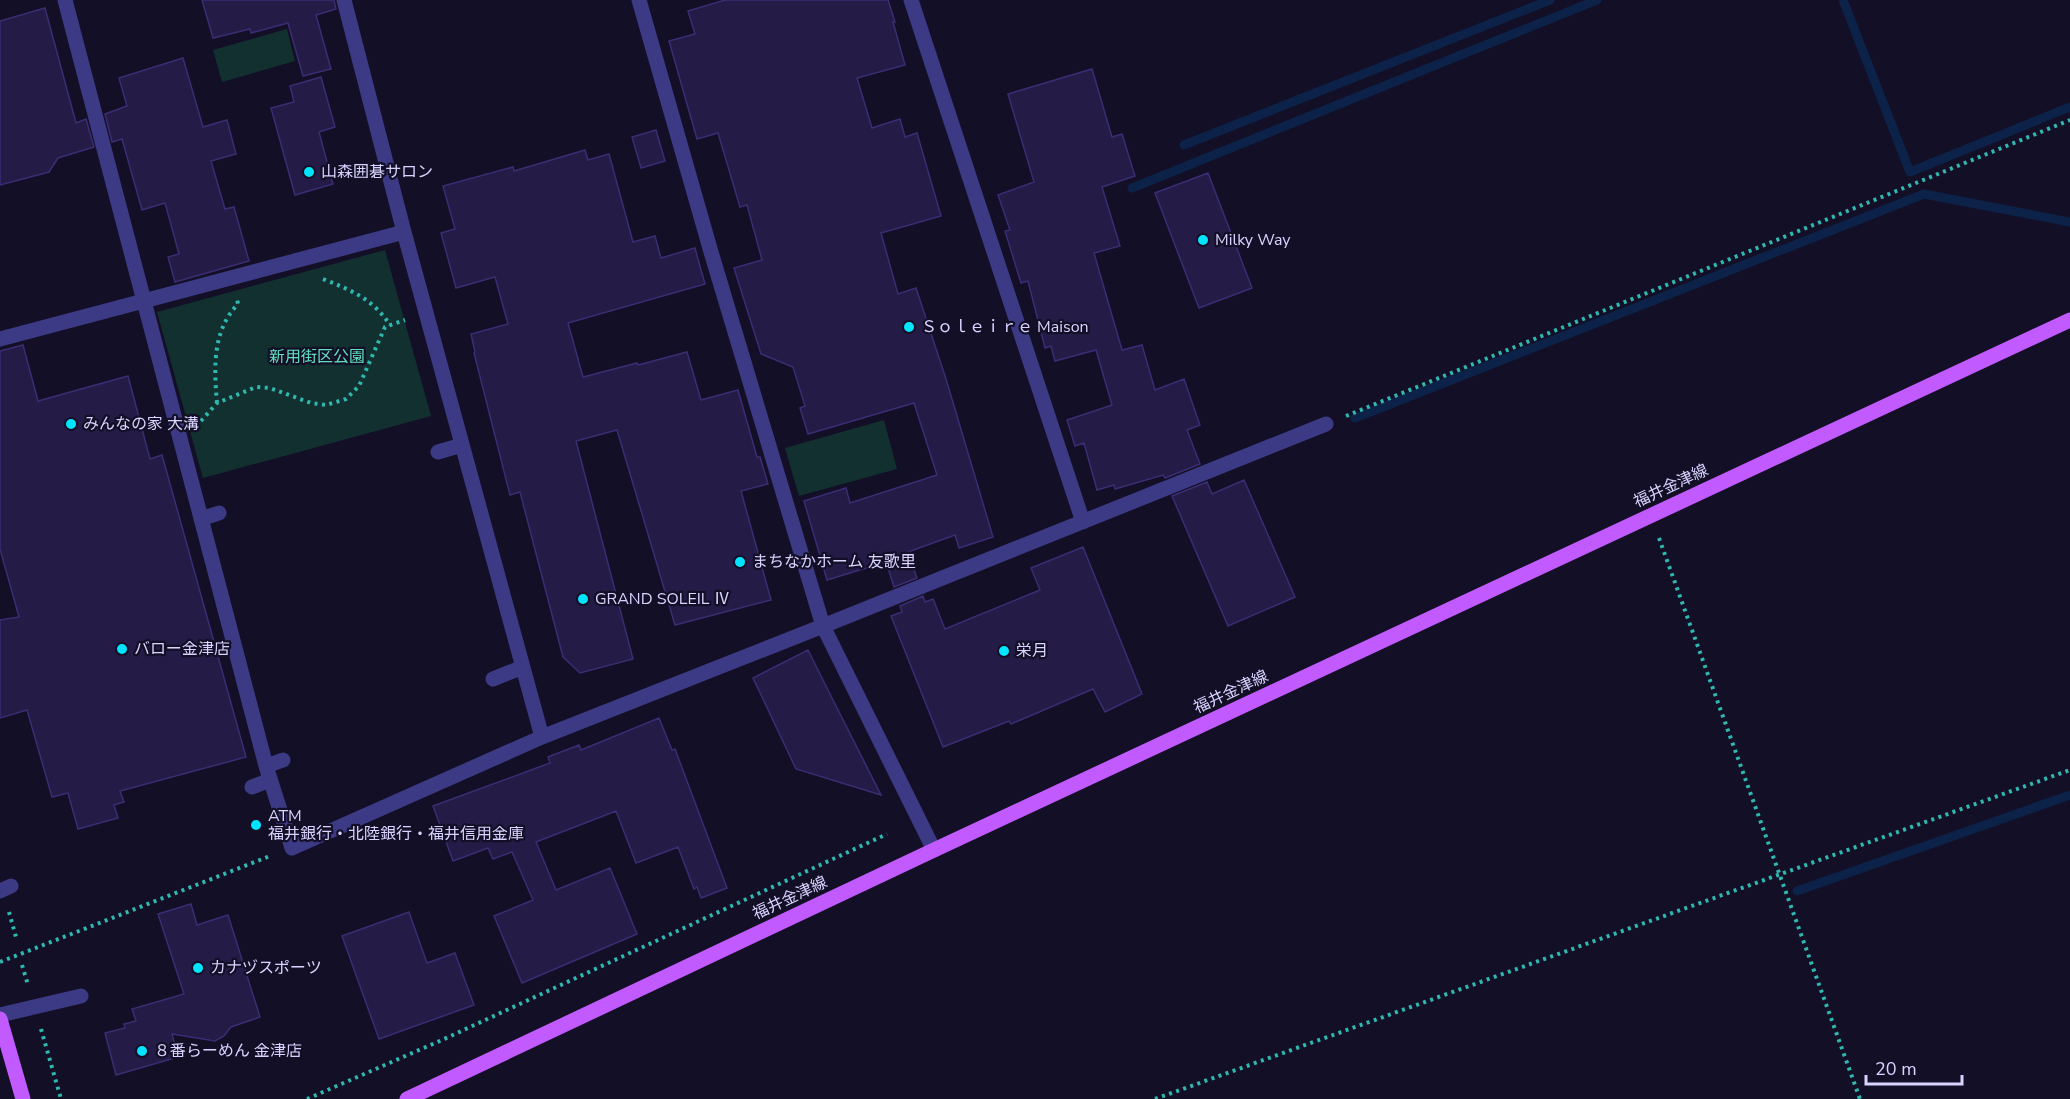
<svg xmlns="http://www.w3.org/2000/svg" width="2070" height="1099" viewBox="0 0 2070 1099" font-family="'Nunito Sans','Noto Sans JP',sans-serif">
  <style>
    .green { fill: #12302f }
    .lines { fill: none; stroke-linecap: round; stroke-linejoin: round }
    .stream { stroke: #0c2248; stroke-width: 9 }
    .building { fill: #241b47; stroke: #3b2d73; stroke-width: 1.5 }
    .path { stroke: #2fb8b0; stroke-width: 4; stroke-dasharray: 3 4.5; stroke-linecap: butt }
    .minor { stroke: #3d3a85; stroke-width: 15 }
    .major { stroke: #c25bff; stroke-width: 15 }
    .poi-dot { fill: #00e5ff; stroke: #130f26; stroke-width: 2 }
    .labels { text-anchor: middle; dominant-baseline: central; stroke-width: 4.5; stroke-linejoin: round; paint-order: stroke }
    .poi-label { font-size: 16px; fill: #d9d4ff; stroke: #130f26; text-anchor: start }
    .park-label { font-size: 16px; fill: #5fe0c0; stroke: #130f26 }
    .street-label { font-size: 16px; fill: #d9d4ff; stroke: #130f26 }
  </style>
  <rect width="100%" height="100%" fill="#130f26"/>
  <!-- green -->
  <path class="green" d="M287,29L295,61L222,82L213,50Z
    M385,250L431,416L203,478L157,312Z
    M884,420L897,469L799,496L785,448Z"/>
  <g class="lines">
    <!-- stream -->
    <path class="stream" d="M1843,0L1910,172L2070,107
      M1184,145L1550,0
      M1132,188L1597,0
      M1355,418L1924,194L2070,222
      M1797,891L2070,795"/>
  </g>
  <!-- building -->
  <path class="building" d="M202,0H334L336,9L316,15L331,69L303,76L288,23L251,33L250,29L213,38Z
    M725,0H888L895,22H893L905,65L857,78L872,128L900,119L905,137L917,133L941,216L881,233L898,294L916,288L946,379L993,537L959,548L955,535L908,552L917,578L894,587L886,562L827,580L804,501L846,488L850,503L937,475L914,403L808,434L800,408L805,406L793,367L761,354L734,268L762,260L747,205L740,207L718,133L697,139L669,41L695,34L688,11Z
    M45,8L76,123L86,119L94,147L58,158L49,172L0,185V21Z
    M183,58L203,127L227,120L236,154L211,161L225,209L234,207L249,261L175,282L168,257L179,254L165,203L142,210L122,139L112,142L105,114L127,106L119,78Z
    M1092,69L1112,137L1122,134L1135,176L1102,187L1120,246L1094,253L1122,350L1142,345L1155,390L1184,379L1200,425L1187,430L1200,464L1165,478L1163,475L1115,489L1114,485L1097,490L1084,443L1075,446L1067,420L1112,405L1096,350L1055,361L1051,346L1045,348L1028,281L1021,283L1005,231L1010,230L998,195L1034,182L1008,94Z
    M321,77L335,127L319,132L333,184L295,195L271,108L294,102L290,86Z
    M656,130L665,161L641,168L632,137Z
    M585,150L588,160L609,154L633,242L655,236L661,258L695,248L705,284L568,323L583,377L637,363L638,365L687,352L701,400L738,390L757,457H760L768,484L741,491L771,600L675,625L617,430L576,441L633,659L580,673L563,657L520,492L510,495L474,353L475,352L471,334L508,324L495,277L456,288L441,233L455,229L443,186L513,167L514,171Z
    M1208,173L1252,288L1199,308L1155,193Z
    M23,345L38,401L128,376L150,459L162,455L246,757L120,791L124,802L114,805L118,818L78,829L68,793L52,797L27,710L0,718V620L19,617L0,549V351Z
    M1244,480L1295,597L1228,626L1172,496L1207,482L1212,494Z
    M1083,547L1142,694L1105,712L1093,689L1011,724L1009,721L943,747L891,616L902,612L900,606L923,596L925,602L933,599L945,629L1040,590L1031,568Z
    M808,650L830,694L881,795L796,769L753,678Z
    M659,718L672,750L675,749L727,888L701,898L697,887L694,889L678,847L636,863L616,811L536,842L556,890L610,868L637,934L522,983L494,916L533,900L512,852L493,859L488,848L453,861L433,806L550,763L548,757L579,745L581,750Z
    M191,904L197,925L228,915L260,1017L231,1027L224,1036L215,1041L172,1034L178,1057L116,1075L105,1033L125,1028L124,1024L136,1021L132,1009L184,994L158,914Z
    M409,912L427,963L455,953L474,1005L379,1039L342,936Z"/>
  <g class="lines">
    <!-- path -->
    <path class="path" d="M323,279C351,290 373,299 390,325
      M217,403C214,368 212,331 238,304L237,299
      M1346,416L2070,120
      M201,421L217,403L256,387L270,388L311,403L326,405L346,399L359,386L385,327L405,320
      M1659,538L1860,1099
      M9,912L16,937
      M0,962L270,856
      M22,965L28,985
      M41,1029L61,1099
      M307,1099L442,1040L887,834
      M1155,1099L2070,770"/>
    <!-- minor -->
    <path class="minor" d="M65,0L266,766L292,848L542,737L823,626L1326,424
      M344,0L404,232L542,737
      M639,0L711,252L823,626L934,850
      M911,0L1083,522
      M0,339L404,232
      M438,452L462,445
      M201,519L219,513
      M493,679L523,667
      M266,766L283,760
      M252,787L270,780
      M0,891L11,886
      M0,1015L81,996"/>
    <!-- major -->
    <path class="major" d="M0,1019L23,1099
      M407,1099L934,850L2070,320"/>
  </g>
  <!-- markers -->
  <g class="poi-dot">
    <circle cx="309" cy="172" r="6"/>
    <circle cx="1203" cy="240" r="6"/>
    <circle cx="909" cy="327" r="6"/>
    <circle cx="71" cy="424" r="6"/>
    <circle cx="740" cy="562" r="6"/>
    <circle cx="583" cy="599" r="6"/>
    <circle cx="122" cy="649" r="6"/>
    <circle cx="1004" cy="651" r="6"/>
    <circle cx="256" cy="825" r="6"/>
    <circle cx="198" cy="968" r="6"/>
    <circle cx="142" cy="1051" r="6"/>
  </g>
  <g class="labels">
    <!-- poi labels -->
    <g class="poi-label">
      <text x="321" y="172">山森囲碁サロン</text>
      <text x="1215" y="240">Milky Way</text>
      <text x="921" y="327">Ｓｏｌｅｉｒｅ Maison</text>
      <text x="83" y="424">みんなの家 大溝</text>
      <text x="752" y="562">まちなかホーム 友歌里</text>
      <text x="595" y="599">GRAND SOLEIL Ⅳ</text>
      <text x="134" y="649">バロー金津店</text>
      <text x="1016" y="651">栄月</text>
      <text x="268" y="816">ATM<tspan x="268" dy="18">福井銀行・北陸銀行・福井信用金庫</tspan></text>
      <text x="210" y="968">カナヅスポーツ</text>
      <text x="154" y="1051">８番らーめん 金津店</text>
    </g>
    <!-- park labels -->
    <g class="park-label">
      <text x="317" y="357">新用街区公園</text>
    </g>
    <!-- street labels -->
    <g class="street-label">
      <text transform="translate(1671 486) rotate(-25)">福井金津線</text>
      <text transform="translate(1231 692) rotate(-25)">福井金津線</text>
      <text transform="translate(790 898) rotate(-25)">福井金津線</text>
    </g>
  </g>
  <!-- scale -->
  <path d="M1866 1075v9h96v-9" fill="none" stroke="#d9d4ff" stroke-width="3"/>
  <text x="1875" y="1075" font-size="18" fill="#d9d4ff" stroke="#130f26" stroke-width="4.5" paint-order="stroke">20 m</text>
</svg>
